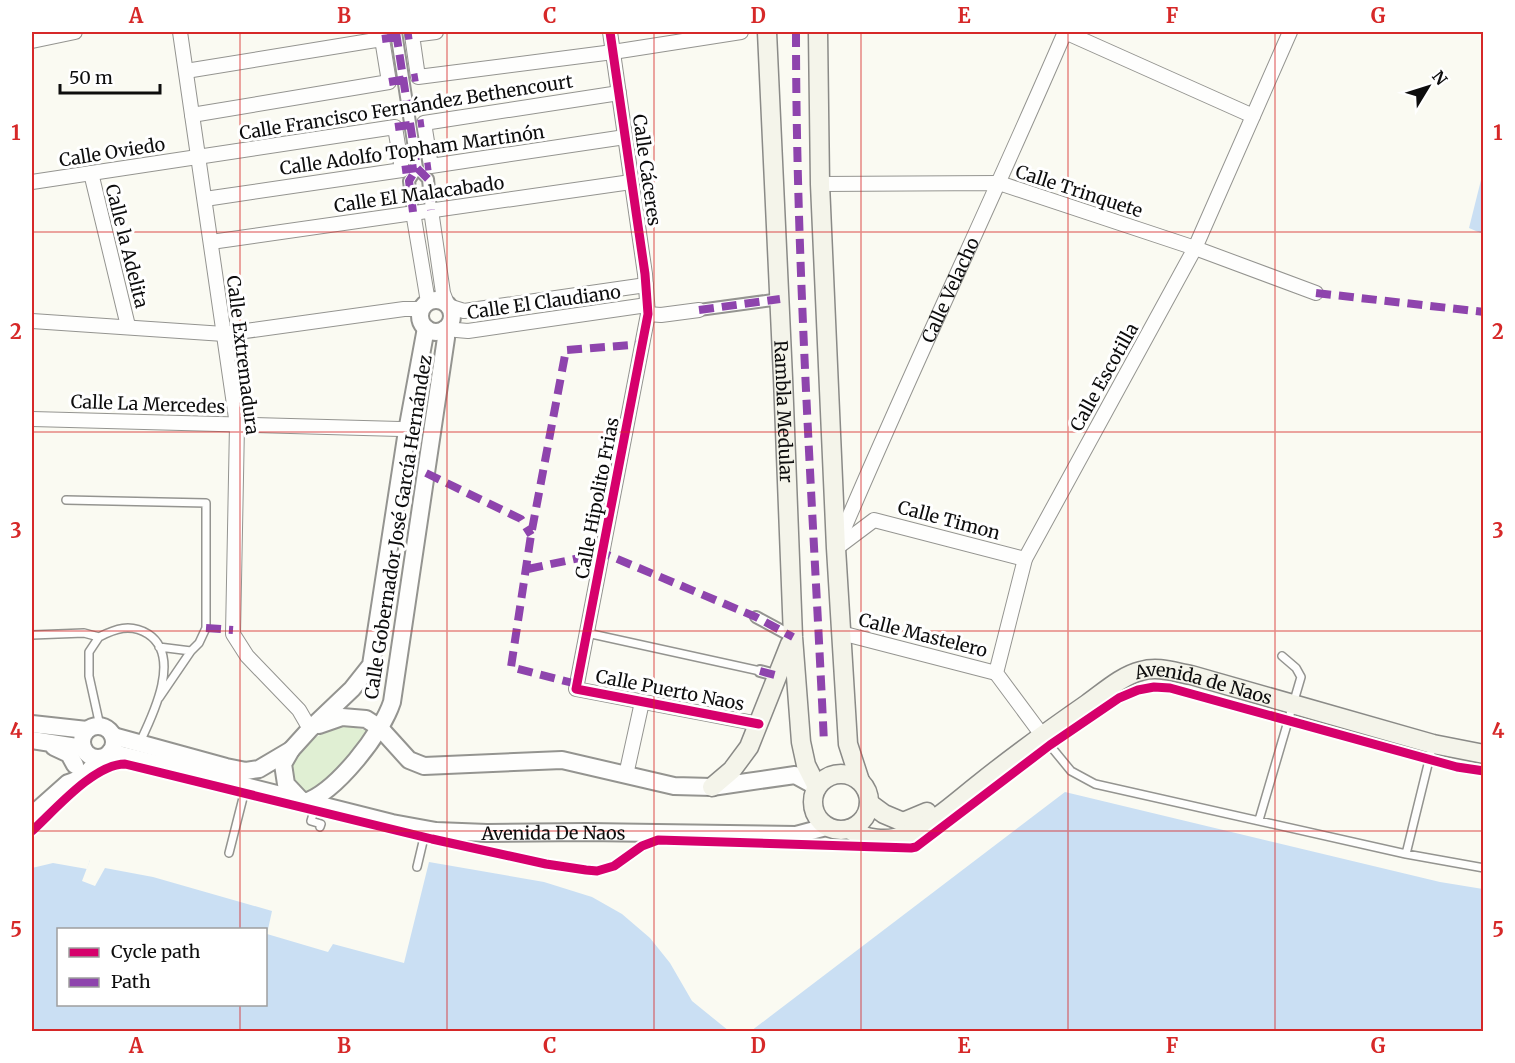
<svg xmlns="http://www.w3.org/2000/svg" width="1515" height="1063" viewBox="0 0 1515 1063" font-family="Merriweather,serif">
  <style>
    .green { fill: #e0efd3 }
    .water { fill: #cadff3; fill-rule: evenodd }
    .pier { fill: #fafaf2 }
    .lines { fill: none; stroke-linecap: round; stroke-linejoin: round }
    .service-casing { stroke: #949490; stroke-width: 10 }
    .pedestrian-casing { stroke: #949490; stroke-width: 14 }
    .minor-casing { stroke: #949490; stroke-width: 16 }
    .tertiary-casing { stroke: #949490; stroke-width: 20 }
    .secondary-casing { stroke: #8a8a87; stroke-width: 21 }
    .service { stroke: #fefefd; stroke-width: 7 }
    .pedestrian { stroke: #fefefd; stroke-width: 10 }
    .minor { stroke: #fefefd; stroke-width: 14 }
    .tertiary { stroke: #fefefd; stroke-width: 16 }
    .secondary { stroke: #f4f4ea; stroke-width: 18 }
    .quiet { stroke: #8e44ad; stroke-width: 8; stroke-dasharray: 15 8; stroke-linecap: butt }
    .cycleway-casing { stroke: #fff; stroke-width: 13 }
    .cycleway { stroke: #d6006c; stroke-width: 9 }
    .grid { fill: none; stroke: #d62828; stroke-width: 1.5; stroke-opacity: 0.55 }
    .labels { text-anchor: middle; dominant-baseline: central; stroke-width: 6; stroke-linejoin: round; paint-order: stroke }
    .street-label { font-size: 18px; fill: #0d0d0d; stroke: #fff }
    .neatline { fill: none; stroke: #d62828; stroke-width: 2 }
    .grid-label { font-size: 20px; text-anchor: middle; font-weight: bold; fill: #d62828 }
  </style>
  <rect width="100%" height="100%" fill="#fafaf2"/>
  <!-- green -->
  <path class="green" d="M348,726L369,731L338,776L307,794C303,791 296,787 293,782C276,750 325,730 348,726Z"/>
  <!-- water -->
  <path class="water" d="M1483,172L1484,234H1483L1469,228Z
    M1065,792L1440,882L1483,889V1031H751Z
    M32,854L90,860L82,881L95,886L105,868L153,877L272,911L267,934L328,952L333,944L404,963L429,862L544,882L592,897L622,914L650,938L670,963L692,1001L729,1031L32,1032ZM58,930H266V1004H58Z"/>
  <!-- pier -->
  <path class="pier" d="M43,848L88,856L90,860L87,869L53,863L32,868V851Z"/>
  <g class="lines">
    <!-- service casing -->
    <g class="service-casing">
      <path id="service" d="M66,500L206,503V628L199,643L191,651L159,698
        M587,633L760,671
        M32,635L84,633L99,637C115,629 130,623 148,634C182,656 153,715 140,742
        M99,637L89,652V676L100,726
        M159,647L191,651
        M1043,737L1071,771L1095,784L1406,854L1484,868
        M316,804L311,821L321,824L320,827
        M1259,820L1301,677L1296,668L1282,656
        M229,853L246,786
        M1406,854L1433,744
        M417,867L426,829"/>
    </g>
    <!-- pedestrian casing -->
    <g class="pedestrian-casing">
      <path id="pedestrian" d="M396,32L417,168L428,179L431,210
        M413,212L409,181L417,168
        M699,310L780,299
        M756,617L793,637
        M760,671L779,676"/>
    </g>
    <!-- minor casing -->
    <g class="minor-casing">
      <g id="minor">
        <path d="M180,32L237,425L233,634L247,656L299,710L310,729"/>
        <path d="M436,32L412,35L418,77L613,52L741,32"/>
        <path d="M610,32L645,274L648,314L576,689L759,724"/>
        <path d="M1065,32L1253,116"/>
        <path d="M32,41L75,32"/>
        <path d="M186,71L382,39L389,82L192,115"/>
        <path d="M619,93L424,123L431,166L625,137"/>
        <path d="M91,173L128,326"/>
        <path d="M32,182L395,127L402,170L205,199"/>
        <path d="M820,184L999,183L1195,248L1316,293"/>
        <path d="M431,210L443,293L448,306L464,311L646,285"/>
        <path d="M413,212L428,302"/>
        <path d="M211,242L631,182"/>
        <path d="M648,314L661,315L699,310"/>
        <path d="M32,321L224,334L404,309H421"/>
        <path d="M445,329L468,331L647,305"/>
        <path d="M32,419L400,429L407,431"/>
        <path id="s1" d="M837,545C910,372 991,204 1065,32"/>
        <path d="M838,547L874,520L1025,559"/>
        <path d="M841,633L996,673"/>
        <path d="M1042,735L996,673L1025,559L1195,248L1290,32"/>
        <path d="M626,775L642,702"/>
      </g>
    </g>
    <!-- tertiary casing -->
    <g class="tertiary-casing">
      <g id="tertiary">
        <circle cx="436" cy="316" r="16"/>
        <path d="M32,724L87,730"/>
        <path d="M319,725L342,717L366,719L380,728L409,760L424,766L562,760L674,786L712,787L795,775L817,787"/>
        <circle cx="98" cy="742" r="16"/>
        <path d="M113,736L226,767L246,771L259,769L291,750L310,729L352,689L371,665L407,431L426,328"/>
        <path d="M32,740L83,748"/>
        <path d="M54,747L69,754L75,765"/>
        <path d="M291,750L283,764L286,784L301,800"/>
        <path id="s2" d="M110,752L392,823L436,831L487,833L586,832L796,835L826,827"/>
        <path d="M305,802C336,792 382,733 392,702L446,338L445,329"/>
        <path d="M32,815L68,783C82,780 92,768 100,758"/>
      </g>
    </g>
    <!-- secondary casing -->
    <g class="secondary-casing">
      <g id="secondary">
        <path id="s3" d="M767,32L783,378L793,637L801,742L806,765L817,787"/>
        <path d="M818,32L820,184L836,548L848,744L860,781"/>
        <circle cx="841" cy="802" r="28"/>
        <path d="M712,787L732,770L749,747L790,644"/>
        <path d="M869,803L884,814L903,822L927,812"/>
        <path id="s4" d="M849,829C865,840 888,842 906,835C934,823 957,801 980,783C1015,755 1051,729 1087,704C1104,692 1121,676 1141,671C1158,666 1174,672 1191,675L1433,744L1484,754"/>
      </g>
    </g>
    <!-- service -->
    <use href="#service" class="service"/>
    <!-- pedestrian -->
    <use href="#pedestrian" class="pedestrian"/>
    <!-- minor -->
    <use href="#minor" class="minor"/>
    <!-- tertiary -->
    <use href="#tertiary" class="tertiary"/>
    <!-- secondary -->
    <use href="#secondary" class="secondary"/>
    <!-- quiet -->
    <path class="quiet" d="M396,32L417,168L428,179L431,210
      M796,32C796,269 813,506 824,743
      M382,39L412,35
      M389,82L418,77
      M395,127L424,123
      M402,170L431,166
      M413,212L409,181L417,168
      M1316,293L1484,312
      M699,310L780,299
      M426,473L521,519L531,535
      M528,569L603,553L756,617L793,637
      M206,628L233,630
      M760,671L779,676
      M577,684L511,667L531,535L566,350L644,344"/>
    <!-- cycleway casing -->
    <g class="cycleway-casing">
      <path id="cycleway" d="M610,32L645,274L648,314L576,689L759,724
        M32,831C55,810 94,764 125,764L432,839L546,864L586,870L597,871L614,866L642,846L658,840L911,848L916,847L1050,745L1119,698L1138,690L1154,687L1170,688L1457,767L1484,771"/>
    </g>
    <!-- cycleway -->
    <use href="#cycleway" class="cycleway"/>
  </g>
  <!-- grid -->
  <path class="grid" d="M240,32V930M447,32V1032M654,32V1032M861,32V1032M1068,32V1032M1275,32V1032M32,232H1484M32,432H1484M32,631H1484M32,831H1484M240,1004V1032"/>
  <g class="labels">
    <!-- street labels -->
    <g class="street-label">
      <text transform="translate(406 107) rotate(-9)">Calle Francisco Fernández Bethencourt</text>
      <text transform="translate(412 150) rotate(-8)">Calle Adolfo Topham Martinón</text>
      <text transform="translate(112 152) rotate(-9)">Calle Oviedo</text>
      <text transform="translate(647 170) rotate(82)">Calle Cáceres</text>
      <text transform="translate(1079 191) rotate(18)">Calle Trinquete</text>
      <text transform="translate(419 194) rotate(-8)">Calle El Malacabado</text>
      <text transform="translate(127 246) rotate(76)">Calle la Adelita</text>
      <text stroke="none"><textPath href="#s1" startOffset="279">Calle Velacho</textPath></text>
      <text transform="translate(544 302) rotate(-8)">Calle El Claudiano</text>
      <text transform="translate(243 355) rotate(83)">Calle Extremadura</text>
      <text transform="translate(1104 377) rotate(-61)">Calle Escotilla</text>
      <text transform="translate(148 404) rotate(2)">Calle La Mercedes</text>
      <text stroke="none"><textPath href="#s3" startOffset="380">Rambla Medular</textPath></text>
      <text transform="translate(597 498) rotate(-79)">Calle Hipolito Frias</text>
      <text transform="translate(949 520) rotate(15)">Calle Timon</text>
      <text transform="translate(398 527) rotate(-81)">Calle Gobernador José García Hernández</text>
      <text transform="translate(923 635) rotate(14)">Calle Mastelero</text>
      <text stroke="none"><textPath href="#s4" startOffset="411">Avenida de Naos</textPath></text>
      <text transform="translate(670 690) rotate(11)">Calle Puerto Naos</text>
      <text stroke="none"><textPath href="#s2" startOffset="453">Avenida De Naos</textPath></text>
    </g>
  </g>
  <!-- border -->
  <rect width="1515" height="1063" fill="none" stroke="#ffffff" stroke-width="66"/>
  <!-- legend -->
  <rect x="57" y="928" width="210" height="78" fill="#ffffff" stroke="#9e9e9e" stroke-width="1.5"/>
  <rect x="69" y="948" width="30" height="9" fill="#d6006c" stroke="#9e9e9e" stroke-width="1.5"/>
  <text x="111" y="958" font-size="18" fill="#0d0d0d">Cycle path</text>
  <rect x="69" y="978" width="30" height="9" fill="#8e44ad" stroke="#9e9e9e" stroke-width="1.5"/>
  <text x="111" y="988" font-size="18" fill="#0d0d0d">Path</text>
  <!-- north arrow -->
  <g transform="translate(1428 87) rotate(52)" stroke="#ffffff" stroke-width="4.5" paint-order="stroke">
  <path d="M0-4.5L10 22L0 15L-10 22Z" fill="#0d0d0d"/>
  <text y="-9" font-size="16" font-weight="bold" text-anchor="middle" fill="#0d0d0d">N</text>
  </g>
  <!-- scale -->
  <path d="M60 84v9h100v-9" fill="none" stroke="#0d0d0d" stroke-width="3"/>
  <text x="69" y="84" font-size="18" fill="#0d0d0d" stroke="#ffffff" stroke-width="4.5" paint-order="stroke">50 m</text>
  <rect x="33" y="33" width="1449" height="997" class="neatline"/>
  <g class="grid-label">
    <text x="136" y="23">A</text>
    <text x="344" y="23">B</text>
    <text x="550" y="23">C</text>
    <text x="758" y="23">D</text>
    <text x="964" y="23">E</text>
    <text x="1172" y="23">F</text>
    <text x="1378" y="23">G</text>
    <text x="16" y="140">1</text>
    <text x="1498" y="140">1</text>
    <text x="16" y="339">2</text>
    <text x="1498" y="339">2</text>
    <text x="16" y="538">3</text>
    <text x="1498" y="538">3</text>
    <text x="16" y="738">4</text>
    <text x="1498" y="738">4</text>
    <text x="16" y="937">5</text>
    <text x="1498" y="937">5</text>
    <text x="136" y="1053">A</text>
    <text x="344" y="1053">B</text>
    <text x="550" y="1053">C</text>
    <text x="758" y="1053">D</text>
    <text x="964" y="1053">E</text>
    <text x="1172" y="1053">F</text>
    <text x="1378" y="1053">G</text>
  </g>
</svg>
